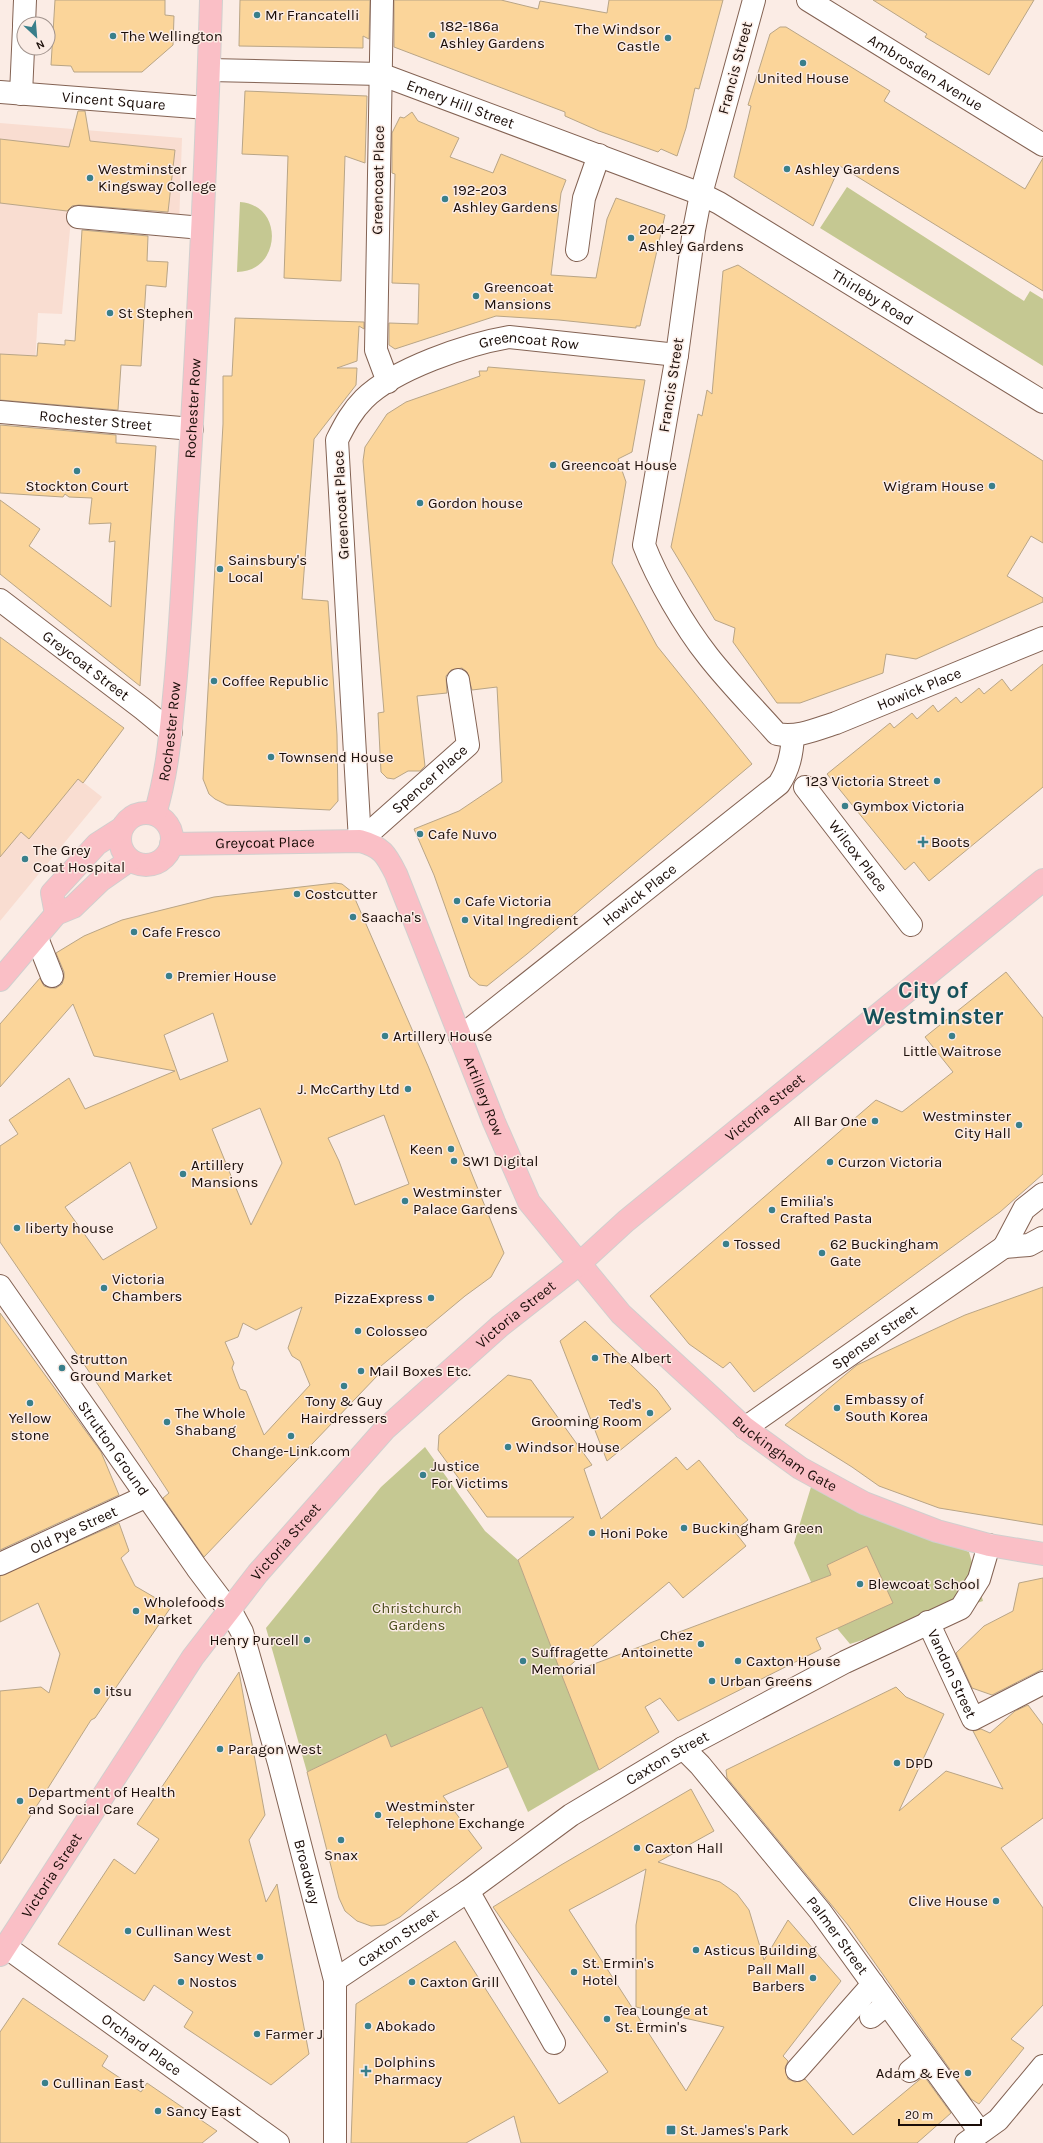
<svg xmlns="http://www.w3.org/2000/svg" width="1043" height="2143" viewBox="0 0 1043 2143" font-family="Karla,sans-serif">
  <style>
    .built { fill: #f9ddd1 }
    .green { fill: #c5c892 }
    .building { fill: #fbd59a; stroke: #b9a586; fill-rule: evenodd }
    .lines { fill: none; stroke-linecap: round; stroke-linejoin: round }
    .minor-casing { stroke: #836253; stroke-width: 24 }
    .major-casing { stroke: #d1cfce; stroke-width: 24 }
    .minor { stroke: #fff; stroke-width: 22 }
    .major { stroke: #fabfc6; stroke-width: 22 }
    .poi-dot { fill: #397f8b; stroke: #fbece5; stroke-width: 1.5 }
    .labels { text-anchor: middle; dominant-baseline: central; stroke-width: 3; stroke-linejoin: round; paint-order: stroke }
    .poi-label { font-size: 15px; fill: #1a0d08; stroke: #fbece5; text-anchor: start }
    .street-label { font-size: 15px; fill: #1a0d08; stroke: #fbece5 }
    .park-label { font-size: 15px; fill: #4a4c1b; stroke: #fbece5 }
    .town-label { font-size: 23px; font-weight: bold; fill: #17515a; stroke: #fbece5 }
  </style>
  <rect width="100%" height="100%" fill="#fbece5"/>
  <!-- built -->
  <path class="built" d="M0,123L182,138L179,226L71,219L62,314L38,313L33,397L0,394Z
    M0,717L102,797L0,921Z"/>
  <!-- green -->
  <path class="green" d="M847,187L1024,301L1030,291L1043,299V366L820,228Z
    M240,202C285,205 281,272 237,272Z
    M425,1447L485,1531L518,1560L599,1770L528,1812L508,1767L391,1747L386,1735L307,1772L266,1628L381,1487Z
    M811,1487L969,1552L983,1601L850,1644L825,1614L794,1543Z"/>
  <!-- building -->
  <path class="building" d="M55,0H165V15L174,16L173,45L142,72H74L71,66L51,65Z
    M240,0H370L369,39L363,36V48L239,46Z
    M394,0H501L538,9L540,1L607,13L609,0H723L699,89L695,88L686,128L677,156L661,149L658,152L599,131L565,116V112L394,47Z
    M873,0H1034L989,75L925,37L927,34Z
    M780,27H786L890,91L884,101L1025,189L1043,158V291L840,166L813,226L734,177L751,106L748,105L770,34Z
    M245,91L367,96L365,163L345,156L341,281L284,278L288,156L242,154Z
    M78,111H85L90,141L175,150L168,212L79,205L72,206L67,211L0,203V139L69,147Z
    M412,112L418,121L459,138L450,157L493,173L501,154L566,180L561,193L551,275L596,278L607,219L616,198L665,215L640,326H636V328L559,320L496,316L395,349L389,345V323L418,324L419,284L392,283L395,174L392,173V133L400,117L404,118Z
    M82,230L148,236L147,261L168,262L166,287L146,285L141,366L121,365L118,410L0,400V354L37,356L38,343L65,345V340L75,341Z
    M738,265L1043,461V543L1031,536L1007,576L1043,598V602L916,659L886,654L883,673L800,703H777L733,642L735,628L715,620L671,547L698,414L702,416L707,390L712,394L723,271Z
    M235,318L364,322V329L359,326L357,361L337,368H357L356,385L314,439L302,599L328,601L337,735L338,801L330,810L227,805L215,799L209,794L203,779L223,424V376H232Z
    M488,367L645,380L632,452L618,459L626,482L612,563L657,646L752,764L527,954L487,986L479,985L470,977L434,875L414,829L459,811L502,782L497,687L472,690L467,672L462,668L451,670L446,676L447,693L417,696L425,766L420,771H408L394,779L387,778L381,772L378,713L384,712L363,461L365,447L387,414L406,402L480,376L479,371H487Z
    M0,425L116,435V443L156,446L140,686L0,574V500L40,529L29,546L111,607L115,541L109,542L111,523L89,524L92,498L69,497L65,494L63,497L0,493Z
    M0,637L124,728L83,783L78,779L29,839L21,832L0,857Z
    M1043,664V787L929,881L914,862L905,870L827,774L890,723L894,728L912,713L917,719L933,705L938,712L956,697L961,703L979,688L984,694L1002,679L1011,691Z
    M335,883L342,884L352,892L428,1066L504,1253L491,1277L465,1296L375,1371L378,1375L204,1557L163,1498L169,1493L103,1392L0,1242V1146L18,1134L9,1120L69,1078L85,1109L175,1071L94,1056L73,1004L0,1087V1024L40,978L44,986L50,988H56L62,984L64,978V972L56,953L84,936L122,920L214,897ZM213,1013L228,1061L180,1080L164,1035ZM260,1108L282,1163L251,1225L212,1129ZM384,1115L409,1184L355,1205L339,1161L328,1138ZM130,1162L157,1228L103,1260L65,1207ZM302,1307L288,1348L292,1356L300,1361L310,1385L264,1435L246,1391L240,1389L236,1379L232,1368L234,1363L225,1342L238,1337L243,1323L256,1330Z
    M1006,972L1043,1018V1174L1000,1212L754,1392L730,1362L723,1368L689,1344L650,1296L876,1100L902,1112L953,1072L925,1037Z
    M1043,1287V1525L939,1508L879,1486L852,1467L785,1425L857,1365L965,1315Z
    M0,1313L101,1452L119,1495L0,1550Z
    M585,1321L657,1390L671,1409L607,1461L560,1341Z
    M508,1375L531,1380L592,1465L584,1469L601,1519L676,1457L687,1470L699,1460L748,1520L734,1531L746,1546L683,1598L669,1582L561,1673L518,1560L574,1517H487L438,1450L439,1435Z
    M119,1523L129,1551L121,1558L135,1586L171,1607L95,1718L91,1720L0,1864V1691L41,1687L49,1693L60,1654L38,1603L0,1622V1576Z
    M867,1546L893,1603L816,1638L821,1649L678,1721L660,1698L645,1707L659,1732L599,1770L562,1676L831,1575L827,1565Z
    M1043,1578V1669L992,1695L972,1688L956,1653L984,1626L1013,1611L1019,1583Z
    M239,1672L265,1815L249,1840L266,1902L277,1884L309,2054L271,2085L184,2027L193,2012L154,1985L144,2001L58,1944L114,1859L135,1874L159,1839L137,1824Z
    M896,1687L906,1697L944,1714L899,1811L946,1771L1003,1789L973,1731L981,1729L990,1733L1015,1711L1028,1705L1043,1725V1818L1001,1848L1043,1908V2005L1011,2039L1024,2048L979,2104L971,2099L848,1925L727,1778L726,1770Z
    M482,1707L508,1767L443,1796L482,1848L400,1917L385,1925L371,1926L357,1921L345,1911L339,1898L307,1772L386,1734L391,1747Z
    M691,1789L714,1831L658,1862L720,1882L737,1894L749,1910L764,1960L788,1920L841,1981L783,2056L788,2061L785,2068L788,2079L795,2082L805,2079L853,2135L924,2076L951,2113L917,2143H521L514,2116L466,2143H351L356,2004L455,1941L559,2104L608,2072L493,1907L561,1865ZM646,1869L636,1925V2007L724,2027L686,2091L569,1910Z
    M23,1998L108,2056L102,2066L141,2092L147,2083L217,2131L202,2143H0V2032Z"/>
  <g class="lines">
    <!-- minor casing -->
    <g class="minor-casing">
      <g id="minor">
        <path d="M382,0L376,350L388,382"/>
        <path id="s1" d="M754,0L701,194L694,230L677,355L644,545C657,579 685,627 708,656C729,683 754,708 777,734C798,738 817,729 836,723L1043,638"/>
        <path id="s2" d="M808,0L1043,145"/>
        <path d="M24,24L25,0"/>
        <path id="s3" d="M209,70L380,74L701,194L719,203L1043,402"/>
        <path id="s4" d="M0,92L207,108"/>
        <path d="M21,94L24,27"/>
        <path d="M78,217L202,228"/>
        <path d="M577,250L584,198L599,155"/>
        <path id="s5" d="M0,412L192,429"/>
        <path id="s6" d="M0,600L143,709L171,732"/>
        <path id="s7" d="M805,787L911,925"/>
        <path id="s8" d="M360,841L337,440C345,424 352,411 364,399C394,369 468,344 509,337L677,355"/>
        <path id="s9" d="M360,841L468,745L458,680"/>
        <path d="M37,938L52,976"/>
        <path id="s10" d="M460,1037L779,784C789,769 792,754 793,736"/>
        <path d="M1004,1247L1024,1209L1043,1194"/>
        <path d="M1004,1247L1029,1245L1042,1238"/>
        <path id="s11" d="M0,1286L197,1568L234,1617L242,1632L279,1763L335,1980V2143"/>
        <path id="s12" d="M745,1428L1004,1247"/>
        <path id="s13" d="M0,1564L147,1496"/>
        <path id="s14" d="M928,1622L973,1719L1043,1683"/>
        <path id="s15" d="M683,1748L700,1765L820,1911L980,2132"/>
        <path d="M468,1891L554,2043"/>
        <path id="s16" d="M6,1947L278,2143"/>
        <path id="s17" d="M335,1980L468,1891L571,1815L683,1748L845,1662L961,1608L979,1579L989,1545"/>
        <path d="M871,2017L887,2004"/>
        <path d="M797,2070L873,1984"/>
        <path d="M910,2071L926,2058"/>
        <path d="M966,2143L998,2120L1043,2066"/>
      </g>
    </g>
    <!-- major casing -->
    <g class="major-casing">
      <g id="major">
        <circle cx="146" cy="839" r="26"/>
        <path id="s18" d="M155,814C167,774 170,739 174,697C180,638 183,580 186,521C197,347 206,174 211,0"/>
        <path id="s19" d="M171,844L360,841C382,847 386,854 396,874L494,1122L529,1202L621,1314L745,1428L800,1468L864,1503L937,1531L989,1545L1043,1554"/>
        <path d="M56,914L52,893L97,844L122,828"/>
        <path d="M0,980L56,914L73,907L100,881L130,860"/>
        <path id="s20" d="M0,1955L193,1657L258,1573L385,1429L500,1326L579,1264L626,1221L1043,880"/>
      </g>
    </g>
    <!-- minor -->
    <use href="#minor" class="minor"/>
    <!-- major -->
    <use href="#major" class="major"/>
  </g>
  <!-- markers -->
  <g class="poi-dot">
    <circle cx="257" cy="15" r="4"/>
    <circle cx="432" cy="35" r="4"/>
    <circle cx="113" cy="36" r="4"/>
    <circle cx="668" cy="38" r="4"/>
    <circle cx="803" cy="63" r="4"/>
    <circle cx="787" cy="169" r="4"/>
    <circle cx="90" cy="178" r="4"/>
    <circle cx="445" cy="199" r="4"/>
    <circle cx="631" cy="238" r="4"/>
    <circle cx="476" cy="296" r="4"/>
    <circle cx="110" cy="313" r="4"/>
    <circle cx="553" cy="465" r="4"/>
    <circle cx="77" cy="471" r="4"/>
    <circle cx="992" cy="486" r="4"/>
    <circle cx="420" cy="503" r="4"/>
    <circle cx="220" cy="569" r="4"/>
    <circle cx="214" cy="681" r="4"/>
    <circle cx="271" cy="757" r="4"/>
    <circle cx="937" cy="781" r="4"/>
    <circle cx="845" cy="806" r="4"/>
    <circle cx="420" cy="834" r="4"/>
    <path d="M921 836h4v4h4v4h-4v4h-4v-4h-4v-4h4z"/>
    <circle cx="25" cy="859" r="4"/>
    <circle cx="297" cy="894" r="4"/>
    <circle cx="457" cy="901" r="4"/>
    <circle cx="353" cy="917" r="4"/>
    <circle cx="465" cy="920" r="4"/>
    <circle cx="134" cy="932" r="4"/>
    <circle cx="169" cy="976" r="4"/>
    <circle cx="385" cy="1036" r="4"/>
    <circle cx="952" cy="1036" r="4"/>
    <circle cx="408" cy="1089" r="4"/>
    <circle cx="875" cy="1121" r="4"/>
    <circle cx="1019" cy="1125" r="4"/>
    <circle cx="451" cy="1149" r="4"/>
    <circle cx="454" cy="1161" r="4"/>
    <circle cx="830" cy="1162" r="4"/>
    <circle cx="183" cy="1174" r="4"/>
    <circle cx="405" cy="1201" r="4"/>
    <circle cx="772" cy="1210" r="4"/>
    <circle cx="17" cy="1228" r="4"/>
    <circle cx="726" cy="1244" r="4"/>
    <circle cx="822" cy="1253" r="4"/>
    <circle cx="104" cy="1288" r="4"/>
    <circle cx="431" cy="1298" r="4"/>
    <circle cx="358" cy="1331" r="4"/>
    <circle cx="595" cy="1358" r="4"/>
    <circle cx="62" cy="1368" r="4"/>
    <circle cx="361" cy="1371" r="4"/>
    <circle cx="344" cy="1386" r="4"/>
    <circle cx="30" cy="1403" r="4"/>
    <circle cx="837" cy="1408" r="4"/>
    <circle cx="650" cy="1413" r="4"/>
    <circle cx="167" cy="1422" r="4"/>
    <circle cx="291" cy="1436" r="4"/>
    <circle cx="508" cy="1447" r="4"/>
    <circle cx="423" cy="1475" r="4"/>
    <circle cx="684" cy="1528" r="4"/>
    <circle cx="592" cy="1533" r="4"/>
    <circle cx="860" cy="1584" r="4"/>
    <circle cx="136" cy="1611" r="4"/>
    <circle cx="307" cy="1640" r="4"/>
    <circle cx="701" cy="1644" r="4"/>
    <circle cx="523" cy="1661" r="4"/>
    <circle cx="738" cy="1661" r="4"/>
    <circle cx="712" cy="1681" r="4"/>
    <circle cx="97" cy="1691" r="4"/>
    <circle cx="220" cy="1749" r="4"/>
    <circle cx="897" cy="1763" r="4"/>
    <circle cx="20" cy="1801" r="4"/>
    <circle cx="378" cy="1815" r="4"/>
    <circle cx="341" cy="1840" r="4"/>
    <circle cx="637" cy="1848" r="4"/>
    <circle cx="996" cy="1901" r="4"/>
    <circle cx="128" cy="1931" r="4"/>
    <circle cx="696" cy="1950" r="4"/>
    <circle cx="260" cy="1957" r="4"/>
    <circle cx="574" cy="1972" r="4"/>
    <circle cx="813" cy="1978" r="4"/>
    <circle cx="181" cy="1982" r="4"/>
    <circle cx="412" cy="1982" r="4"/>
    <circle cx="607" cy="2019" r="4"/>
    <circle cx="368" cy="2026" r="4"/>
    <circle cx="257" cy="2034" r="4"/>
    <path d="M364 2065h4v4h4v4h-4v4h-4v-4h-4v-4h4z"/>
    <circle cx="968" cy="2073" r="4"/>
    <circle cx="45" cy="2083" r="4"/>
    <circle cx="158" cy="2111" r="4"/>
    <rect x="666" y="2125" width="10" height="10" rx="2"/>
  </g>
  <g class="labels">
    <!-- poi labels -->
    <g class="poi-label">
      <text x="265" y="15">Mr Francatelli</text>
      <text x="440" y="26">182-186a<tspan x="440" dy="17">Ashley Gardens</tspan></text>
      <text x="660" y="29" text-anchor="end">The Windsor<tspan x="660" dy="17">Castle</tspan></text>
      <text x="121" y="36">The Wellington</text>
      <text x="803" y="78" text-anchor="middle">United House</text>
      <text x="98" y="169">Westminster<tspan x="98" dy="17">Kingsway College</tspan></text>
      <text x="795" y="169">Ashley Gardens</text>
      <text x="453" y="190">192-203<tspan x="453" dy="17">Ashley Gardens</tspan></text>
      <text x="639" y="229">204-227<tspan x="639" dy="17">Ashley Gardens</tspan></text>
      <text x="484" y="287">Greencoat<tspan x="484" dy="17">Mansions</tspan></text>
      <text x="118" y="313">St Stephen</text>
      <text x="561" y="465">Greencoat House</text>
      <text x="77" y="486" text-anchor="middle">Stockton Court</text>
      <text x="984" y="486" text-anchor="end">Wigram House</text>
      <text x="428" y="503">Gordon house</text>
      <text x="228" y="560">Sainsbury's<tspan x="228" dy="17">Local</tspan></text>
      <text x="222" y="681">Coffee Republic</text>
      <text x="279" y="757">Townsend House</text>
      <text x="929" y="781" text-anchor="end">123 Victoria Street</text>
      <text x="853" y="806">Gymbox Victoria</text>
      <text x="428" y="834">Cafe Nuvo</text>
      <text x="931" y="842">Boots</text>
      <text x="33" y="850">The Grey<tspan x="33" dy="17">Coat Hospital</tspan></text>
      <text x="305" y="894">Costcutter</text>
      <text x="465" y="901">Cafe Victoria</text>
      <text x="361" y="917">Saacha's</text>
      <text x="473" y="920">Vital Ingredient</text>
      <text x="142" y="932">Cafe Fresco</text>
      <text x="177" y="976">Premier House</text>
      <text x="393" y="1036">Artillery House</text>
      <text x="952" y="1051" text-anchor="middle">Little Waitrose</text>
      <text x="400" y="1089" text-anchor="end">J. McCarthy Ltd</text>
      <text x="1011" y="1116" text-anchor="end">Westminster<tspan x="1011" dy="17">City Hall</tspan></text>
      <text x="867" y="1121" text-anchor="end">All Bar One</text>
      <text x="443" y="1149" text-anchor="end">Keen</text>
      <text x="462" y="1161">SW1 Digital</text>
      <text x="838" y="1162">Curzon Victoria</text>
      <text x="191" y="1165">Artillery<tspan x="191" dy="17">Mansions</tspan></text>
      <text x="413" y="1192">Westminster<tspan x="413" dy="17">Palace Gardens</tspan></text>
      <text x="780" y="1201">Emilia's<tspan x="780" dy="17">Crafted Pasta</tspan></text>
      <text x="25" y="1228">liberty house</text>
      <text x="734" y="1244">Tossed</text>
      <text x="830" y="1244">62 Buckingham<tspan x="830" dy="17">Gate</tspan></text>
      <text x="112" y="1279">Victoria<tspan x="112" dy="17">Chambers</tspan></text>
      <text x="423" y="1298" text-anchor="end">PizzaExpress</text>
      <text x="366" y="1331">Colosseo</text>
      <text x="603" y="1358">The Albert</text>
      <text x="70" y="1359">Strutton<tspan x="70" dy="17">Ground Market</tspan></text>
      <text x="369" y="1371">Mail Boxes Etc.</text>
      <text x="845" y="1399">Embassy of<tspan x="845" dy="17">South Korea</tspan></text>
      <text x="344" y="1401" text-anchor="middle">Tony &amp; Guy<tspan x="344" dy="17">Hairdressers</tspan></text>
      <text x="642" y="1404" text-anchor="end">Ted's<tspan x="642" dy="17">Grooming Room</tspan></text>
      <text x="175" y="1413">The Whole<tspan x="175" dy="17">Shabang</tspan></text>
      <text x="30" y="1418" text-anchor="middle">Yellow<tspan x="30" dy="17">stone</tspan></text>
      <text x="516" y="1447">Windsor House</text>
      <text x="291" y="1451" text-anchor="middle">Change-Link.com</text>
      <text x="431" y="1466">Justice<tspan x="431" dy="17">For Victims</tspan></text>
      <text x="692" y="1528">Buckingham Green</text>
      <text x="600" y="1533">Honi Poke</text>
      <text x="868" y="1584">Blewcoat School</text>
      <text x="144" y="1602">Wholefoods<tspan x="144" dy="17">Market</tspan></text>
      <text x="693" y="1635" text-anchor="end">Chez<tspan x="693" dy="17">Antoinette</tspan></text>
      <text x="299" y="1640" text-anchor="end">Henry Purcell</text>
      <text x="531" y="1652">Suffragette<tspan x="531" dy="17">Memorial</tspan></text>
      <text x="746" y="1661">Caxton House</text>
      <text x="720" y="1681">Urban Greens</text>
      <text x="105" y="1691">itsu</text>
      <text x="228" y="1749">Paragon West</text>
      <text x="905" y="1763">DPD</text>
      <text x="28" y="1792">Department of Health<tspan x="28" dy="17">and Social Care</tspan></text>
      <text x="386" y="1806">Westminster<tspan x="386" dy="17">Telephone Exchange</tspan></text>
      <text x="645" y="1848">Caxton Hall</text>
      <text x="341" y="1855" text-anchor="middle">Snax</text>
      <text x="988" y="1901" text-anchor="end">Clive House</text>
      <text x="136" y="1931">Cullinan West</text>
      <text x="704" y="1950">Asticus Building</text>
      <text x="252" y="1957" text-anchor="end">Sancy West</text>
      <text x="582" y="1963">St. Ermin's<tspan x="582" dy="17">Hotel</tspan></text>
      <text x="805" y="1969" text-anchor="end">Pall Mall<tspan x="805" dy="17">Barbers</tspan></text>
      <text x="189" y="1982">Nostos</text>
      <text x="420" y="1982">Caxton Grill</text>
      <text x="615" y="2010">Tea Lounge at<tspan x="615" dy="17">St. Ermin's</tspan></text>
      <text x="376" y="2026">Abokado</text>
      <text x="265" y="2034">Farmer J</text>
      <text x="374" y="2062">Dolphins<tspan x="374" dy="17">Pharmacy</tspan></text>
      <text x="960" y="2073" text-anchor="end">Adam &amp; Eve</text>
      <text x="53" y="2083">Cullinan East</text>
      <text x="166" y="2111">Sancy East</text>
      <text x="680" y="2130">St. James's Park</text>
    </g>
    <!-- street labels -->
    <g class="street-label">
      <text transform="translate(735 68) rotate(-75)">Francis Street</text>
      <text stroke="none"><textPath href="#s2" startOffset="138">Ambrosden Avenue</textPath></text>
      <text stroke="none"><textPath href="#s4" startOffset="114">Vincent Square</textPath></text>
      <text stroke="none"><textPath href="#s3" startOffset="257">Emery Hill Street</textPath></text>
      <text transform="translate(378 180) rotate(-89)">Greencoat Place</text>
      <text stroke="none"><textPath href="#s3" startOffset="714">Thirleby Road</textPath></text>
      <text stroke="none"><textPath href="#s8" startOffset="630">Greencoat Row</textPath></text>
      <text transform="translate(671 385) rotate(-81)">Francis Street</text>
      <text stroke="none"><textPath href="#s18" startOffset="408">Rochester Row</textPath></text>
      <text stroke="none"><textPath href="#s5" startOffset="96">Rochester Street</textPath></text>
      <text transform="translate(341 505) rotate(-93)">Greencoat Place</text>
      <text stroke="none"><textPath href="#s6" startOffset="108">Greycoat Street</textPath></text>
      <text stroke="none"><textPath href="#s1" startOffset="940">Howick Place</textPath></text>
      <text stroke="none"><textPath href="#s18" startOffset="84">Rochester Row</textPath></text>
      <text stroke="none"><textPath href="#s9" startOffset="93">Spencer Place</textPath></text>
      <text stroke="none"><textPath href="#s19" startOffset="94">Greycoat Place</textPath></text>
      <text stroke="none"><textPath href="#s7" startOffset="87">Wilcox Place</textPath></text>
      <text stroke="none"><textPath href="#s10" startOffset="229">Howick Place</textPath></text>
      <text stroke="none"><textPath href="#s19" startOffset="479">Artillery Row</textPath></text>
      <text stroke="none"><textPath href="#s20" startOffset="1151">Victoria Street</textPath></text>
      <text stroke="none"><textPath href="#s20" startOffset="827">Victoria Street</textPath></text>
      <text stroke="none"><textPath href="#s12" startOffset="158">Spenser Street</textPath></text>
      <text stroke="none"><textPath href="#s11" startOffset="198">Strutton Ground</textPath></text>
      <text stroke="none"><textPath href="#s19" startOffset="955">Buckingham Gate</textPath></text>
      <text stroke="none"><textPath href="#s13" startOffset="81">Old Pye Street</textPath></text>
      <text stroke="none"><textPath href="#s20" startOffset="503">Victoria Street</textPath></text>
      <text stroke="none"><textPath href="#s14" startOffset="57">Vandon Street</textPath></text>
      <text stroke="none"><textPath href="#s17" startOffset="400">Caxton Street</textPath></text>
      <text stroke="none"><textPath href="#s11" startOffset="671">Broadway</textPath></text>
      <text stroke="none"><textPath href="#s20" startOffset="95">Victoria Street</textPath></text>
      <text stroke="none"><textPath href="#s15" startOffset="243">Palmer Street</textPath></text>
      <text stroke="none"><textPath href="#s17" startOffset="76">Caxton Street</textPath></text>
      <text stroke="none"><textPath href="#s16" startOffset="167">Orchard Place</textPath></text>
    </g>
    <!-- park labels -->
    <g class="park-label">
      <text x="417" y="1608">Christchurch<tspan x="417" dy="17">Gardens</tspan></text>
    </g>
    <!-- town labels -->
    <g class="town-label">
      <text x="933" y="990">City of<tspan x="933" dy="26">Westminster</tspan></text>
    </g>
  </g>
  <!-- north arrow -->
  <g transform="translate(36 36) rotate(154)"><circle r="19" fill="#fbece5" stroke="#a1938d"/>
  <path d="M0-3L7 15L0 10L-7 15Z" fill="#397f8b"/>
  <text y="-6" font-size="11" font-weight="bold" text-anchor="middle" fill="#1a0d08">N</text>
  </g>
  <!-- scale -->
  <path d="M899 2119v6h82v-6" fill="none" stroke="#1a0d08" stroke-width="2"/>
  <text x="905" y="2119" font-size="12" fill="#1a0d08" stroke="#fbece5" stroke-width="3" paint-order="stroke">20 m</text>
</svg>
